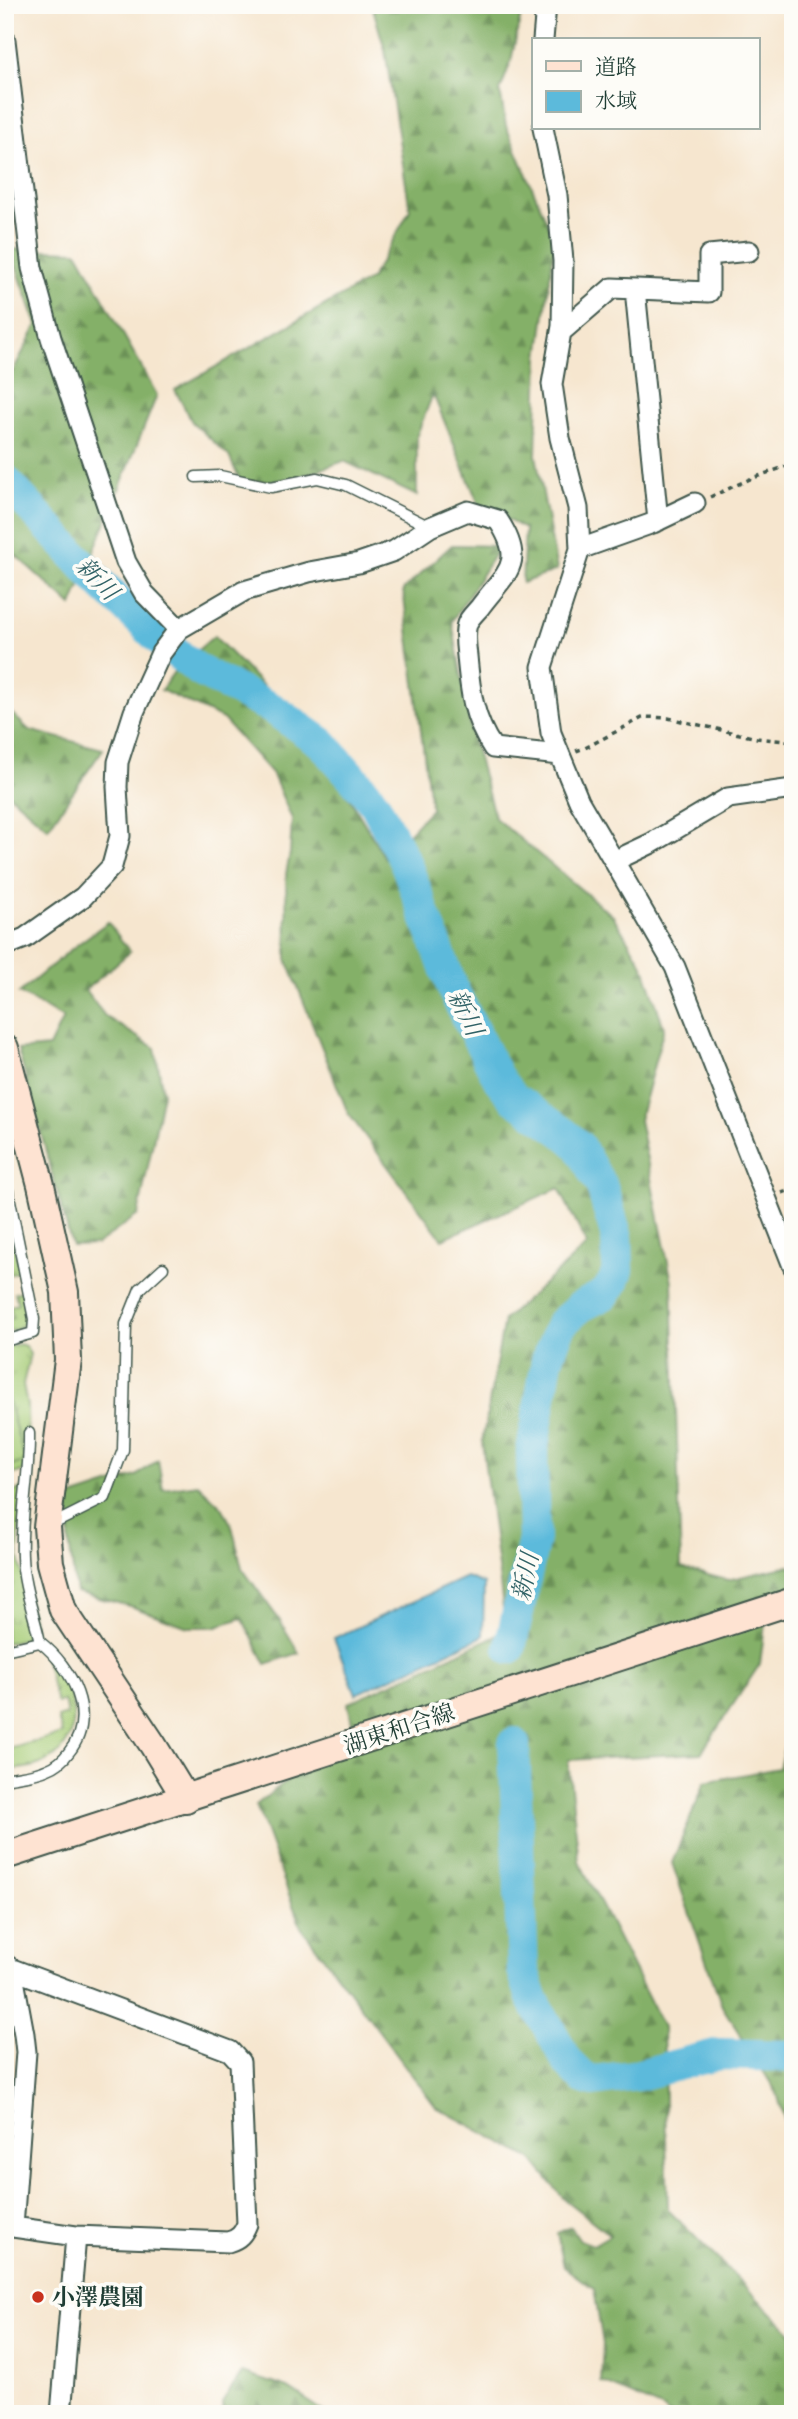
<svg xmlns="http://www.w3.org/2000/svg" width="798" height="2419" viewBox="0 0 798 2419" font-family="'IM FELL Double Pica','Noto Serif JP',serif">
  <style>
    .grass { fill: url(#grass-tufts); stroke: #628455; stroke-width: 2 }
    .forest { fill: url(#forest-firs); stroke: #52764e; stroke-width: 2 }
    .pitch { fill: #a6cc76; stroke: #628455; stroke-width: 2 }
    .water { fill: #5cbadb; stroke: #3e7c88; stroke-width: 2 }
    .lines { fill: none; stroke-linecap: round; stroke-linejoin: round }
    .river { stroke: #5cbadb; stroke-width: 32 }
    .lane-casing { stroke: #3f564b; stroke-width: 13 }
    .street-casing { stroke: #3f564b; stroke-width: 23 }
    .secondary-casing { stroke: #3f564b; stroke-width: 30 }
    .path { stroke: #3f564b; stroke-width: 3.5; stroke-dasharray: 5 5; stroke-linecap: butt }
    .lane { stroke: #fff; stroke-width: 10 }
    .street { stroke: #fff; stroke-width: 19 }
    .secondary { stroke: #fee3d2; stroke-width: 26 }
    .poi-dot { fill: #c8321e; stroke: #fdfcf7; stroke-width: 2.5 }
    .labels { text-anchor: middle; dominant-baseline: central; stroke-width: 7; stroke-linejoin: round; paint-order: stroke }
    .street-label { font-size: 23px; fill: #1f3d34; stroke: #fdfcf7 }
    .poi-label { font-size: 23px; font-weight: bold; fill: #1f3d34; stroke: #fdfcf7; text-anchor: start }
    .water-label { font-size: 24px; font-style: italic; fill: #316266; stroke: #fdfcf7 }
  </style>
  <defs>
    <pattern id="grass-tufts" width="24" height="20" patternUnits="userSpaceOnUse" patternTransform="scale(1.75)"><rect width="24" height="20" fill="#a6cc76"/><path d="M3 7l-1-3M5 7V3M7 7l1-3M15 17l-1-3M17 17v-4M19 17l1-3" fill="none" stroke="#87a762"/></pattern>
    <pattern id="forest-firs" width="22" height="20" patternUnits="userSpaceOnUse" patternTransform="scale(1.75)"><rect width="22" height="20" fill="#84b067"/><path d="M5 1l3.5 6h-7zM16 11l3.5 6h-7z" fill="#6b9056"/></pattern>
  </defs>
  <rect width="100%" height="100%" fill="#fdfcf7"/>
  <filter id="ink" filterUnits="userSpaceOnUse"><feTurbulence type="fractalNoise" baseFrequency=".0143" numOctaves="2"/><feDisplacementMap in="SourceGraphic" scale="14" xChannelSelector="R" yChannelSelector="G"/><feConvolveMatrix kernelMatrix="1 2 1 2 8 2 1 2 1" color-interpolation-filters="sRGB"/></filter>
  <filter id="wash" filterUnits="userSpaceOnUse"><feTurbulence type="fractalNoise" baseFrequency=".00686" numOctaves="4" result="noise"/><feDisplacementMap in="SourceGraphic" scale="28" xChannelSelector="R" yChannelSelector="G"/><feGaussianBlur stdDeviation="1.57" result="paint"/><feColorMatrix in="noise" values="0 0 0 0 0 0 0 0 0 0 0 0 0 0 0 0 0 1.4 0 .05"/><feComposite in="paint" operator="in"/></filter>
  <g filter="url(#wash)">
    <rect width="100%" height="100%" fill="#f6e6cf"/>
    <!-- grass -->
    <path class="grass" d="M5,1202L20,1271L9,1275L7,1268H5Z
      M23,1291L26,1322L17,1329L5,1332V1321L13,1318L10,1306L18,1304L15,1293Z
      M20,1344L25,1346L30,1354L23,1384L27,1406L28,1460L26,1470L5,1477V1467L25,1461L5,1390V1347Z
      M22,1489L18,1552L34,1629L32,1634L27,1638L5,1643V1494Z
      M43,1653C88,1694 87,1766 14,1769L5,1762V1750L62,1734L58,1718L67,1715L64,1701L57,1703Z"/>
    <!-- forest -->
    <path class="forest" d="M372,5H523L511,61L500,91L506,126L555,241L539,357L536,455L557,570L522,583L525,529L479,505L433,394L417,435V496L344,461L293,479L241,483L229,456L192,422L175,390L371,279L410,210L385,50Z
      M10,249L77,251L157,395L72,606L11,551L5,553V386L37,325Z
      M452,545L500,546L452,621L472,737L495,818L613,916L644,967L664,1028L639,1120L672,1282L681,1568L727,1580L793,1565V1592L768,1601L760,1664L701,1753L568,1760L579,1861L663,2027L668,2210L792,2333L793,2414H669L664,2409L601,2382L603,2344L594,2289L564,2267L557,2233L571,2227L580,2240L593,2245L610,2235L564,2199L532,2159L436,2107L301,1927L256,1805L353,1728L348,1703L506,1631L482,1442L504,1320L587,1245L559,1188L442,1239L348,1113L287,960L286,874L290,853L292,819L273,775L223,719L161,690L176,669L214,636L270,693L347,794L385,858L431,809L403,590Z
      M5,707L29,730L103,749L48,828L5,791Z
      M108,922L130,952L85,990L105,1016L155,1048L163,1093L138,1215L96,1245L72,1246L18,1050L49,1047L63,1018L19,993L74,947Z
      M158,1460L163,1489L198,1484L222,1507L232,1526L242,1568L280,1621L299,1653L266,1664L242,1618L214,1627H188L133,1607L76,1592L69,1542V1498L136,1476Z
      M788,1734L793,1736V2150L777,2093L722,2006L672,1863L705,1782L779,1768Z
      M242,2373L288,2388L328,2414H222V2403Z"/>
    <!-- pitch -->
    <path class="pitch" d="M5,1390L25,1462L5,1467Z"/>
    <!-- water -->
    <path class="water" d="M466,1577L484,1584L483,1636L356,1694L334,1638Z"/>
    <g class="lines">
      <!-- river -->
      <path class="river" d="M5,480L98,581L164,644L200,671L273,709L322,743L362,788L375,804L406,864L454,992L499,1080L514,1098L564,1133L579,1146L602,1187L617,1238L618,1270L614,1281L605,1294L580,1307L561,1324L547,1360L532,1452L534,1539L510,1648
        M514,1743L523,1970L532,1998L569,2064L583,2078L593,2081L639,2075L719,2054L793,2056"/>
    </g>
  </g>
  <g filter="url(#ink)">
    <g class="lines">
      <!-- lane casing -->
      <g class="lane-casing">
        <path id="lane" d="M196,477L220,476L271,487L317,478L346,485L430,527
          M5,1176L34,1319L33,1333L5,1341
          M29,1433C30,1474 20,1516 22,1557C23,1586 34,1614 40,1642
          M51,1525L105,1498L123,1450L126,1324L140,1289L163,1268
          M5,1650L40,1642C72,1667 98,1716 69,1752C64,1759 56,1766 48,1769C36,1775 19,1776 5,1779"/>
      </g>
      <!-- street casing -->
      <g class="street-casing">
        <path id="street" d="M5,40L32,268L51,338L126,562L144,593L179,629L161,653L134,712L118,762L117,787L120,836L112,866L83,897L25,938L5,946
          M543,40L546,5
          M543,128L557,195L563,261L562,326L552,384L560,438L578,508L580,549L542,667L551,733L579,801L614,861
          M635,289L658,521
          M561,332L612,288L709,292V255L749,251
          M580,549L653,523L695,503
          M179,629L244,591L309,572L359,563L394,551L430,527L468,511L498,520C527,564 506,572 480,607C476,612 469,618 467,624C464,633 466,647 467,656C470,690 473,719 493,748L560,755
          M793,789L728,798L652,843L614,861L675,967L793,1266
          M5,1964L12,1969L230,2051L240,2062L247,2224C243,2234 239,2239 228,2242L76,2236
          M12,1969L24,2034L26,2052L13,2227L76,2236L61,2414"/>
      </g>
      <!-- secondary casing -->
      <g class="secondary-casing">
        <path id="secondary" d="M5,1048L41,1185L65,1292L68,1360L47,1527L50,1563L63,1610L153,1745L186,1799
          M5,1856L793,1601"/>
      </g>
      <!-- path -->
      <path class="path" d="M710,497L750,479L793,464
        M576,751L585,748L644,717L668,718L757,738L793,742
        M782,1193L793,1189"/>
      <!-- lane -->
      <use href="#lane" class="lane"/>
      <!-- street -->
      <use href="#street" class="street"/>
      <!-- secondary -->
      <use href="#secondary" class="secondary"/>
    </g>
  </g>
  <!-- markers -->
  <circle class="poi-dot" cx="38" cy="2297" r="7"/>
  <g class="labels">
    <!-- street labels -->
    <g class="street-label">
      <text transform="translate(399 1729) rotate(-18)">湖東和合線</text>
    </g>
    <!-- poi labels -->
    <g class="poi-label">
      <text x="52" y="2297">小澤農園</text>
    </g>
    <!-- water labels -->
    <g class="water-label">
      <text transform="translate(97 579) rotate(46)">新川</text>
      <text transform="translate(465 1013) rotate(64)">新川</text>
      <text transform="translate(526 1577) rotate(-78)">新川</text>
    </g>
  </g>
  <!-- margin -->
  <rect width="798" height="2419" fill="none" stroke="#fdfcf7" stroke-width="28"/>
  <!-- legend -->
  <rect x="532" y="38" width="228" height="91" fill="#fdfcf7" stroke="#a4b0a9" stroke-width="2"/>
  <rect x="546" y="61" width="35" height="10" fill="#fee3d2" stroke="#a4b0a9" stroke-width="2"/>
  <text x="595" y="74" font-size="21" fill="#1f3d34">道路</text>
  <rect x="546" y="91" width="35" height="21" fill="#5cbadb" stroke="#a4b0a9" stroke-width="2"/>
  <text x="595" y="108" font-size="21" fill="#1f3d34">水域</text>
</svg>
